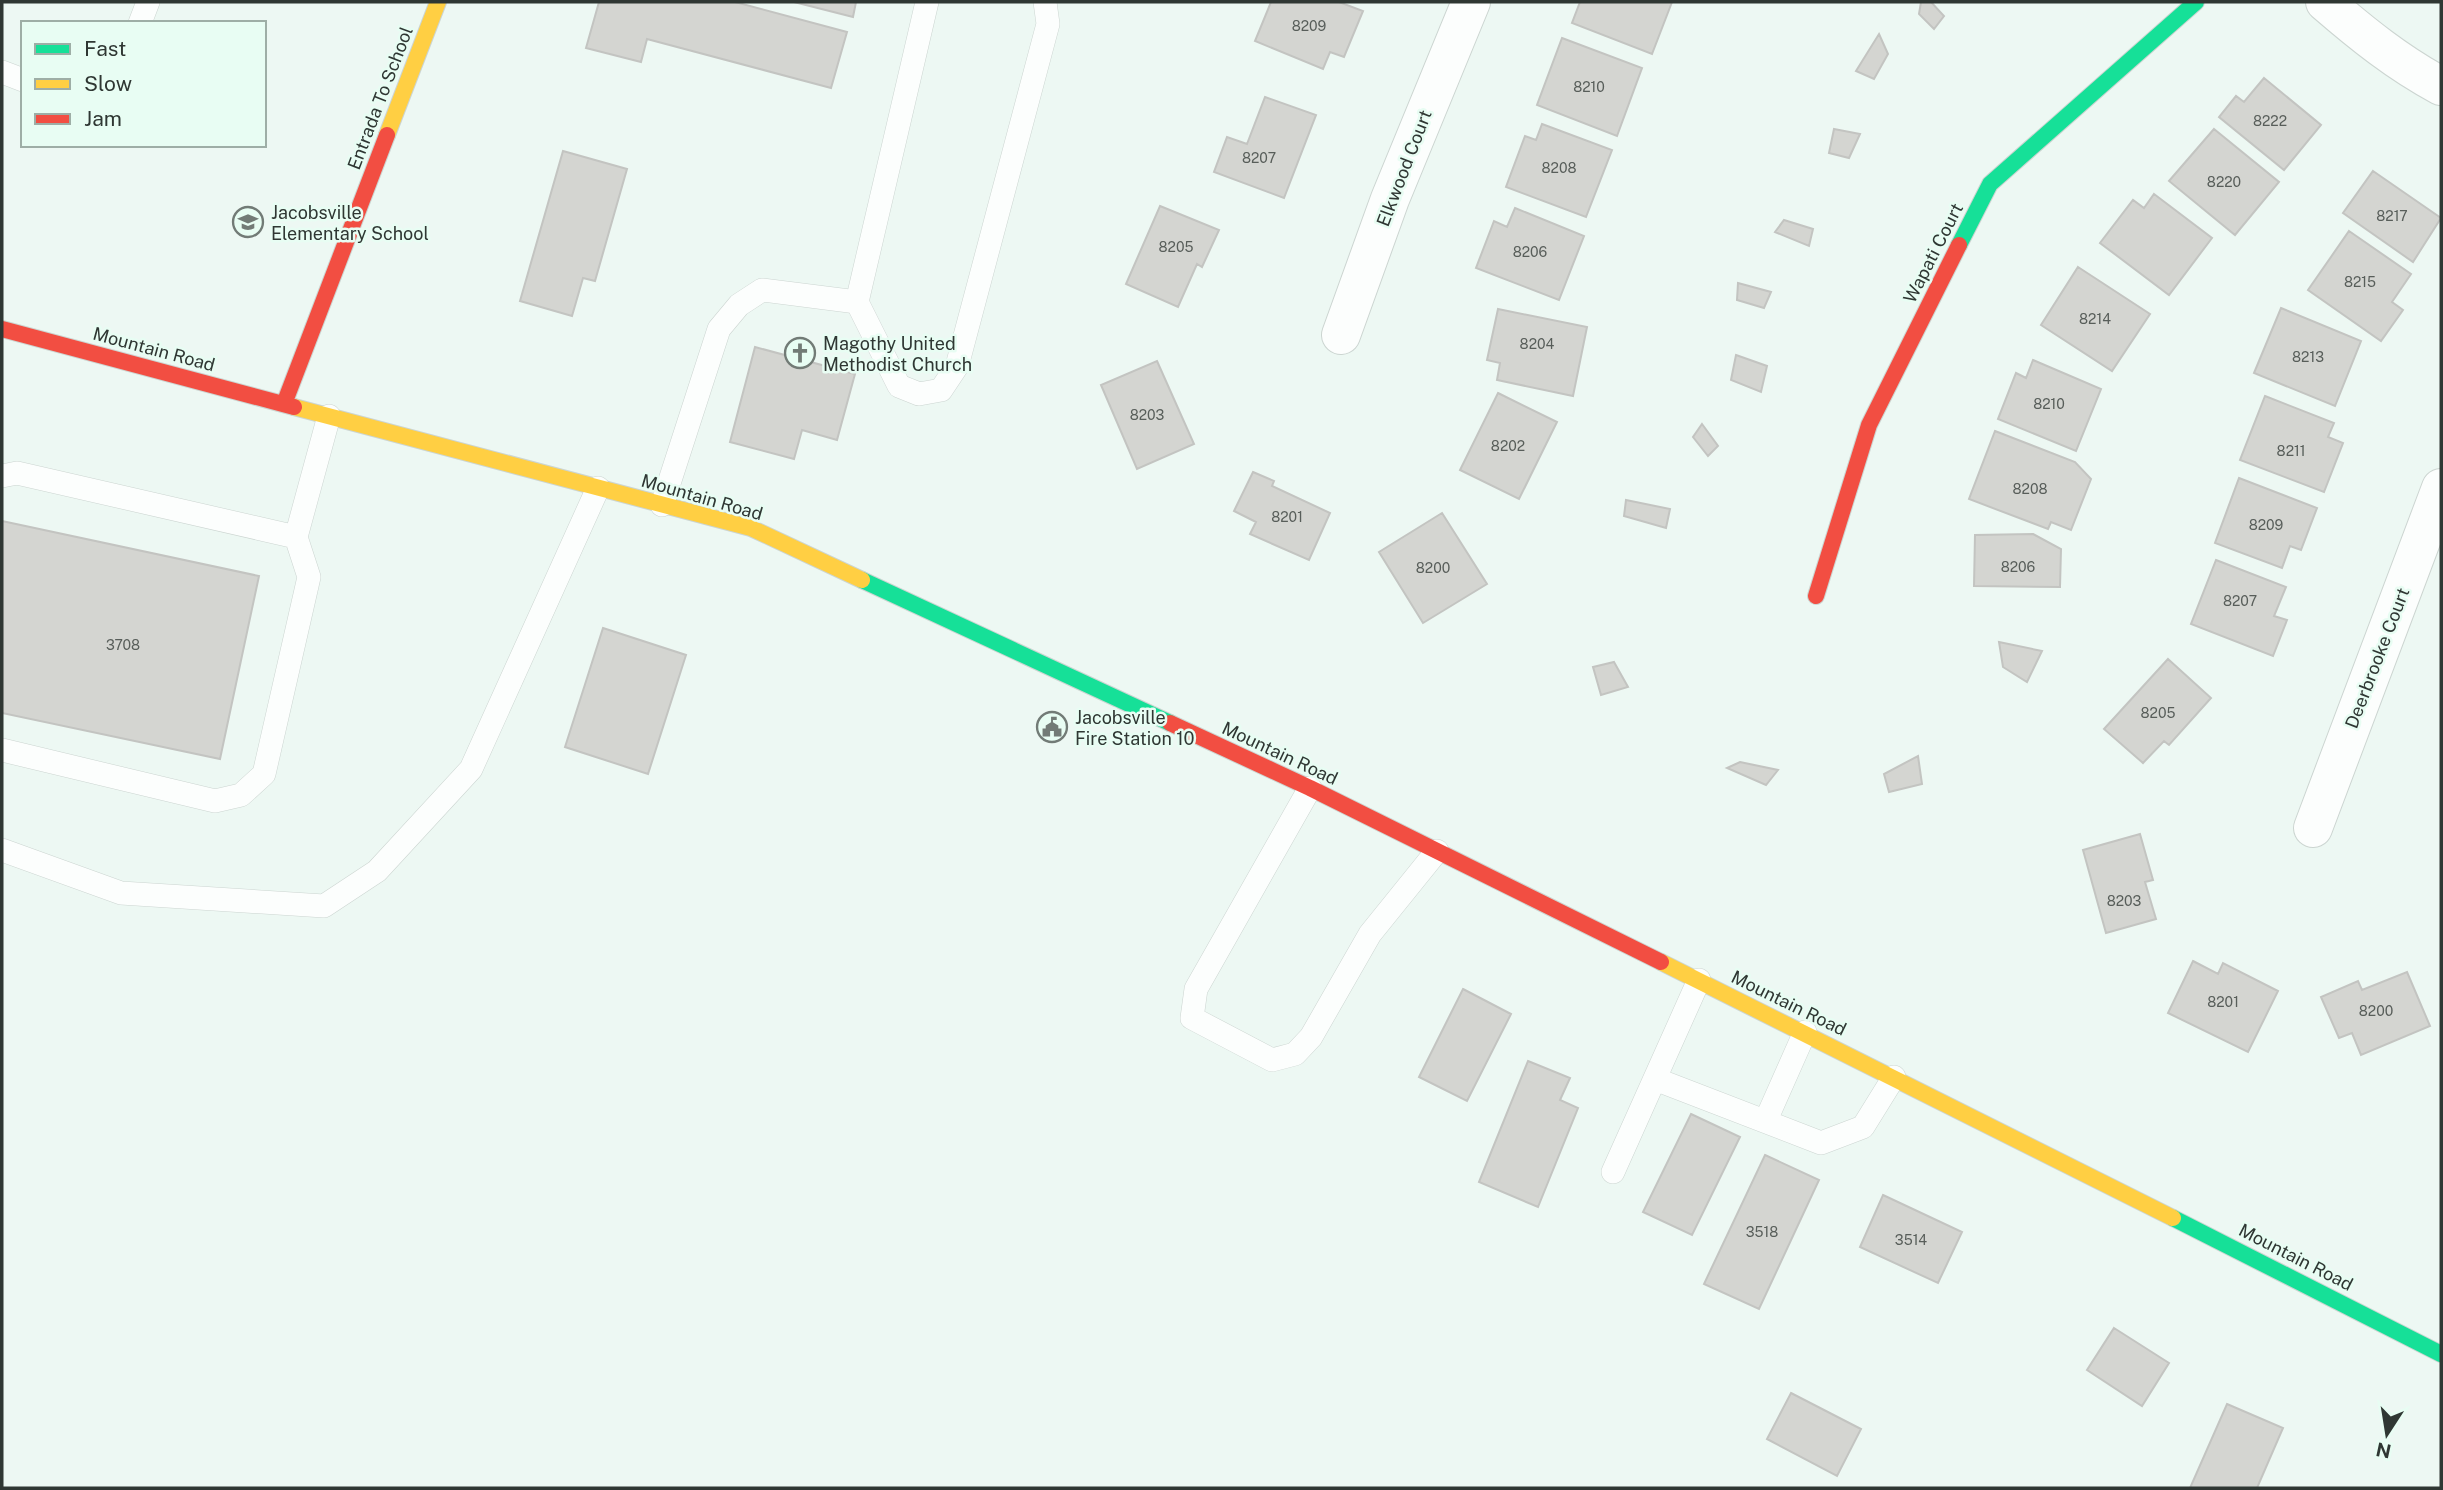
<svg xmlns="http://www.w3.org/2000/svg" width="2443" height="1490" viewBox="0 0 2443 1490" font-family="'Public Sans',sans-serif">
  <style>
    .building { fill: #d4d5d1; stroke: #c3c4c1; stroke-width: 2 }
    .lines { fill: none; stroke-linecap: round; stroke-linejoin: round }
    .lane-casing { stroke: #ccd5d1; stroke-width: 24 }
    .street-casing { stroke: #ccd5d1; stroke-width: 40 }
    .fast-casing { stroke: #ccd5d1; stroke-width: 18 }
    .slow-casing { stroke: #ccd5d1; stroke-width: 18 }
    .jam-casing { stroke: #ccd5d1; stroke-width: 18 }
    .lane { stroke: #fcfefd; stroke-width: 23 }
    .street { stroke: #fcfefd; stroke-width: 38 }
    .fast { stroke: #16e098; stroke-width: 16 }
    .slow { stroke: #ffcf43; stroke-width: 16 }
    .jam { stroke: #f24e42; stroke-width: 16 }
    .labels { text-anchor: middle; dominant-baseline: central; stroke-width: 5; stroke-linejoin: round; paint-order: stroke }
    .number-label { font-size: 14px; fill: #585e5a }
    .street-label { font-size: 18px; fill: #2f3733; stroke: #e8fdf3 }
    .poi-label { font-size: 18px; fill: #2f3733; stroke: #e8fdf3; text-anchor: start }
  </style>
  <rect width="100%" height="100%" fill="#edf8f3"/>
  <!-- building -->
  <path class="building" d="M599,2H735L847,32L831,88L647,39L641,62L586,48Z
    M794,2H856L853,17Z
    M1271,2H1339L1363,11L1344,57L1330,52L1323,69L1255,41Z
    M1580,2H1672L1652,54L1572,23Z
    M1921,2H1931L1944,16L1934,29L1919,14Z
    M1879,34L1888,54L1874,79L1856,71Z
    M1562,38L1642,68L1617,136L1537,105Z
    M2264,78L2321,125L2284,170L2219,117L2236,96L2244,102Z
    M1265,97L1316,115L1284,198L1214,172L1227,137L1247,144Z
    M1542,124L1612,150L1586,217L1506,187L1525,136L1536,140Z
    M1834,129L1860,134L1849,158L1829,153Z
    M2214,129L2279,182L2235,235L2169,181Z
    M563,151L627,169L595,281L583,278L572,316L520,301Z
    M2373,171L2441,218L2413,262L2343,213Z
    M2154,194L2212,238L2169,295L2100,243L2133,200L2144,208Z
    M1160,206L1219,230L1202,267L1197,264L1178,307L1126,284Z
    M1515,208L1584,236L1559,300L1476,268L1494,221L1507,227Z
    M1784,220L1813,229L1809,246L1775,232Z
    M2349,231L2411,274L2392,302L2403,310L2381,341L2308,290Z
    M2078,267L2150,314L2112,371L2041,325Z
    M1738,283L1771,292L1764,308L1737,300Z
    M2281,308L2361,341L2335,406L2254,373Z
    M1498,309L1587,327L1573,396L1497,380L1500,363L1487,360Z
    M755,347L855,374L837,440L802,430L794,459L730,442Z
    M1736,355L1767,366L1761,392L1731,380Z
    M2033,360L2101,389L2076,451L1998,419L2016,373L2026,378Z
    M1157,361L1194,444L1137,469L1101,385Z
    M1498,393L1557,422L1519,499L1460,470Z
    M2265,396L2334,423L2328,437L2343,443L2324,492L2240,460Z
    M1702,424L1718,446L1708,456L1693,437Z
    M1995,431L2075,462L2091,479L2071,530L2051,522L2048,529L1969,499Z
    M1253,472L1274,481L1272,486L1330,513L1309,560L1250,534L1256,522L1234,511Z
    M2239,478L2317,508L2301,550L2290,546L2282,568L2215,543Z
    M1626,500L1670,509L1666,528L1624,516Z
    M1442,513L1487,584L1423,623L1379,552Z
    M2,521L259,576L220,759L2,713Z
    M2033,534L2061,549L2060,587L1974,586L1975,535Z
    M2216,560L2286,587L2274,616L2287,620L2273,656L2191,624Z
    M603,628L686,655L648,774L565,747Z
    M1999,642L2042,651L2027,682L2003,667Z
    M2168,659L2211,698L2169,745L2164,741L2143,763L2104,729Z
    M1614,662L1628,687L1601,695L1593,667Z
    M1918,756L1922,784L1889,792L1884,774Z
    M1740,762L1778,770L1766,785L1727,768Z
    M2140,834L2153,880L2145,882L2156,919L2106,933L2083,850Z
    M2193,961L2218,974L2223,963L2278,991L2248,1052L2168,1013Z
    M2407,972L2430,1026L2361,1055L2352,1033L2339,1038L2321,997L2358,981L2362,990Z
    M1463,989L1511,1014L1467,1101L1419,1077Z
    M1528,1061L1570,1078L1560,1100L1578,1108L1538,1207L1479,1182Z
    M1691,1114L1740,1137L1692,1235L1643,1212Z
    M1765,1155L1819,1180L1759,1309L1704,1284Z
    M1883,1195L1962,1232L1938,1283L1860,1247Z
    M2114,1328L2169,1363L2142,1406L2087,1370Z
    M1791,1393L1861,1429L1837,1476L1767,1439Z
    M2227,1404L2283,1428L2257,1488H2190Z"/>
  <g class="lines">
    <!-- lane casing -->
    <g class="lane-casing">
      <path id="lane" d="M927,2L857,302L899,386L919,394L941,390L957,366L1048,24L1045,2
        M140,23L148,2
        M2,72L23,80
        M2,476L17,473L296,537
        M662,505L719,329L739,305L762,290L857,302
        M2,750L215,801L241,795L264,774L309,577L296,537L329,416
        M1310,788L1196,989L1192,1018L1272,1060L1295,1054L1311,1037L1370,934L1437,851
        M2,850L121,893L324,906L377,871L471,769L598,488
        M1655,1079L1821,1143L1863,1127L1894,1077
        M1766,1120L1805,1032
        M1613,1172L1699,980"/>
    </g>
    <!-- street casing -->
    <g class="street-casing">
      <path id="street" d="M2325,2C2362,34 2398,63 2441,86
        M1341,335L1390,199L1471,2
        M2313,828L2441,488"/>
    </g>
    <!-- fast casing -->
    <g class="fast-casing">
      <path id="fast" d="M1959,245L1990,184L2196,2
        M862,580L1170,723
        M2173,1218L2441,1354"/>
    </g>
    <!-- slow casing -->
    <g class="slow-casing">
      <path id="slow" d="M387,135L438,2
        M294,407L751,528L862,580
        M1661,962L2173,1218"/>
    </g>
    <!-- jam casing -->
    <g class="jam-casing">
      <path id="jam" d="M2,329L294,407
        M284,404L387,135
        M1816,596L1869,425L1959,245
        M1170,723L1310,788L1661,962"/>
    </g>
    <!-- lane -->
    <use href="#lane" class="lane"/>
    <!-- street -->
    <use href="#street" class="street"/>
    <!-- fast -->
    <use href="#fast" class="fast"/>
    <!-- slow -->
    <use href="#slow" class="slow"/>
    <!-- jam -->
    <use href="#jam" class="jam"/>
  </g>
  <!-- icons -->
  <defs>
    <g id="school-ring" transform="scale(1.575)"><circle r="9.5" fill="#e8fdf3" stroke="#727b76" stroke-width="1.5"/><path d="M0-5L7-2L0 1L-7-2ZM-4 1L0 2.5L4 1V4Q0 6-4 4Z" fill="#727b76"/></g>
    <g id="church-ring" transform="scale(1.575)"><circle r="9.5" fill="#e8fdf3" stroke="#727b76" stroke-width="1.5"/><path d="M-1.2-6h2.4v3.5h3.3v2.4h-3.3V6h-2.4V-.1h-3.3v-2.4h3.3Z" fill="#727b76"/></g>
    <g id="civic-ring" transform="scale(1.575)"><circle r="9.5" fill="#e8fdf3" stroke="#727b76" stroke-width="1.5"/><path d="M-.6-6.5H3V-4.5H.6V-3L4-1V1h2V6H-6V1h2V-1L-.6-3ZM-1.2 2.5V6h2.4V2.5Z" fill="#727b76"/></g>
  </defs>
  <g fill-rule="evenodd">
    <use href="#school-ring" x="248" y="222"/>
    <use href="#church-ring" x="800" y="353"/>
    <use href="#civic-ring" x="1052" y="727"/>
  </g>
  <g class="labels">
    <!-- number labels -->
    <g class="number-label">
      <text x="1309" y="26">8209</text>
      <text x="1589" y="87">8210</text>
      <text x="2270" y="121">8222</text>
      <text x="1259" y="158">8207</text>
      <text x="1559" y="168">8208</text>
      <text x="2224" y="182">8220</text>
      <text x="2392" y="216">8217</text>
      <text x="1176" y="247">8205</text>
      <text x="1530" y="252">8206</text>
      <text x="2360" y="282">8215</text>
      <text x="2095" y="319">8214</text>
      <text x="1537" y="344">8204</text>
      <text x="2308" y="357">8213</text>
      <text x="2049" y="404">8210</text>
      <text x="1147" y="415">8203</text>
      <text x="1508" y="446">8202</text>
      <text x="2291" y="451">8211</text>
      <text x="2030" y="489">8208</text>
      <text x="1287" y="517">8201</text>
      <text x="2266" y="525">8209</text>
      <text x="2018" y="567">8206</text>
      <text x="1433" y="568">8200</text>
      <text x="2240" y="601">8207</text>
      <text x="123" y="645">3708</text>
      <text x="2158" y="713">8205</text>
      <text x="2124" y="901">8203</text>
      <text x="2223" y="1002">8201</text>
      <text x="2376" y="1011">8200</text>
      <text x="1762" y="1232">3518</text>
      <text x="1911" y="1240">3514</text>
    </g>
    <!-- street labels -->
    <g class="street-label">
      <text transform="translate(380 98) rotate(-69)">Entrada To School</text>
      <text transform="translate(1404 168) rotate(-69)">Elkwood Court</text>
      <text transform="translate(1933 253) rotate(-63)">Wapati Court</text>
      <text transform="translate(154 349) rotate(15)">Mountain Road</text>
      <text transform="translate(702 497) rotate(16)">Mountain Road</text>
      <text transform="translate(2377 658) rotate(-69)">Deerbrooke Court</text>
      <text transform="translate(1280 753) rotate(25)">Mountain Road</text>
      <text transform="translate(1789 1003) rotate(26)">Mountain Road</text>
      <text transform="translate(2296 1257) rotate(27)">Mountain Road</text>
    </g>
    <!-- poi labels -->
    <g class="poi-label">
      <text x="271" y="212">Jacobsville<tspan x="271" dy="21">Elementary School</tspan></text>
      <text x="823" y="343">Magothy United<tspan x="823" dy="21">Methodist Church</tspan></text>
      <text x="1075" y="717">Jacobsville<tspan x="1075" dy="21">Fire Station 10</tspan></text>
    </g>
  </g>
  <!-- border -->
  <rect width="2443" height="1490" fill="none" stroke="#2f3733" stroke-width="7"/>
  <!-- legend -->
  <rect x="21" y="21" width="245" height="126" fill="#e8fdf3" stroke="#9eaea6" stroke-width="2"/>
  <rect x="35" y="44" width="35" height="10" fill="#16e098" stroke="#9eaea6" stroke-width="2"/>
  <text x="84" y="56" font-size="21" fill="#2f3733">Fast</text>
  <rect x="35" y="79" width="35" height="10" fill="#ffcf43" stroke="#9eaea6" stroke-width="2"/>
  <text x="84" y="91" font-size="21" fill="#2f3733">Slow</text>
  <rect x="35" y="114" width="35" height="10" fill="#f24e42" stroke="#9eaea6" stroke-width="2"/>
  <text x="84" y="126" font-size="21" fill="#2f3733">Jam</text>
  <!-- north arrow -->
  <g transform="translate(2387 1434) rotate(192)" stroke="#e8fdf3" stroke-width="5" paint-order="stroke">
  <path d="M0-5L12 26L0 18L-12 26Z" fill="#2f3733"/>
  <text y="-10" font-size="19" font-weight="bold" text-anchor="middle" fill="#2f3733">N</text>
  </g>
</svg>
